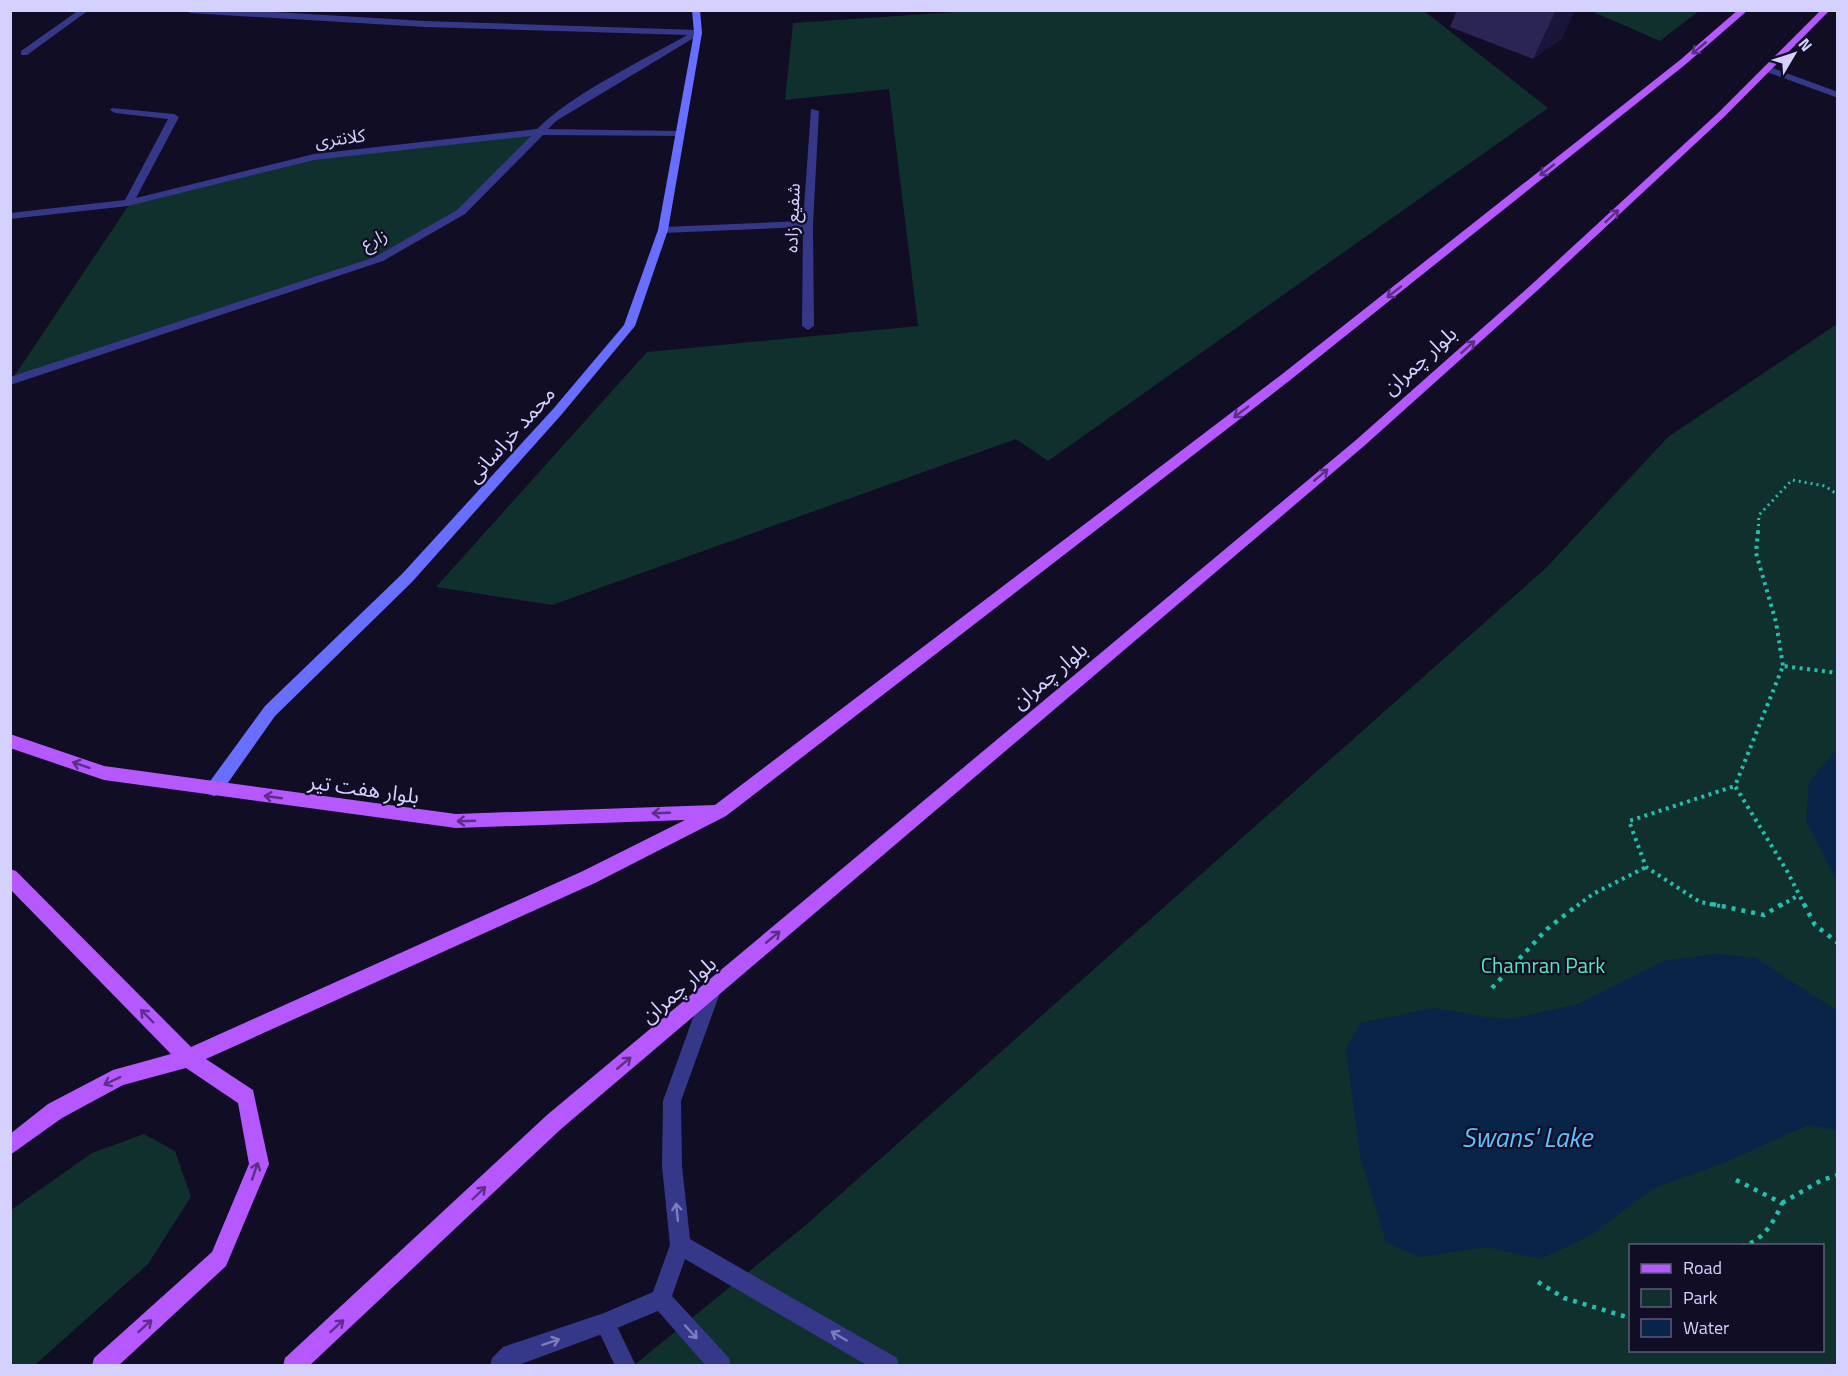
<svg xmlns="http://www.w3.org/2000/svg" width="1848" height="1376" viewBox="0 0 1848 1376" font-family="'Titillium Web','Noto Sans Arabic',sans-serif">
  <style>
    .green { fill: #0f302d; fill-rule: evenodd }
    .water { fill: #082449 }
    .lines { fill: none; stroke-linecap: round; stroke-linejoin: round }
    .path-far2 { stroke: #26beac; stroke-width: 3; stroke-dasharray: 2 4; stroke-linecap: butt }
    .path-far1 { stroke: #26beac; stroke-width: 4; stroke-dasharray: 3 4.5; stroke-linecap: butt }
    .path { stroke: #26beac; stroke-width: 4.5; stroke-dasharray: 4 6; stroke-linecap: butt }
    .lane { fill: #353788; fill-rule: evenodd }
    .street { fill: #353788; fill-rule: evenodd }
    .secondary { fill: #686eff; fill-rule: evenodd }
    .primary { fill: #b658ff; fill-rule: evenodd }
    .wall { fill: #2b2555 }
    .shaded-wall { fill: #18143a }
    .oneway { stroke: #5b2f87 }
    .oneway2 { stroke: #7d7cbe }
    .labels { text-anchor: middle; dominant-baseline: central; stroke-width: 4.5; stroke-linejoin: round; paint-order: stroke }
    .far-street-label { font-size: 18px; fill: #d4d1ff; stroke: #100d25 }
    .street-label { font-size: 21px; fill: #d4d1ff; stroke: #100d25 }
    .park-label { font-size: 21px; fill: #55e8ba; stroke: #100d25 }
    .near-water-label { font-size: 27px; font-style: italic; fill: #5fbfff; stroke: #100d25 }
  </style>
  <rect width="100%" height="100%" fill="#100d25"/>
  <!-- green -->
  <path class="green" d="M971,11H1424L1548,108L1048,461L1016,439L552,605L436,587L647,352L918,326L889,89L785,100L793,23Z
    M1591,11H1699L1660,41Z
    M539,132L461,212L379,259L11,381L131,202L314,157Z
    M1837,324V1365L633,1366L807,1224L1547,567L1668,437ZM1630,1246H1822V1350H1630Z
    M144,1134L175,1151L191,1197L148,1264L35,1365H11V1210L92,1153Z"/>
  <!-- water -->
  <path class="water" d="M1837,749V882L1806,820L1809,782Z
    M1716,954L1756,958L1837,1011V1130L1808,1125L1726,1162L1654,1188L1591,1235L1541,1259L1486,1247L1419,1257L1386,1242L1360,1156L1346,1049L1361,1023L1434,1008L1485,1017L1512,1019L1578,1004L1663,961Z"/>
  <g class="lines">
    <!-- path-far2 -->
    <path class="path-far2" d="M1758,532L1759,515L1792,480L1825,486L1838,495"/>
    <!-- path-far1 -->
    <path class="path-far1" d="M1758,531L1756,553L1776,622L1783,666
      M1577,906L1593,894L1646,867
      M1720,906L1700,902L1646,867L1629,821L1735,786
      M1780,906L1799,895
      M1805,906L1787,871L1735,786L1783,666L1838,673"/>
    <!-- path -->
    <path class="path" d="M1712,904L1764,915L1782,904
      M1804,904L1815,925L1838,943
      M1492,988L1547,929L1579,904
      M1736,1180L1782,1203C1775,1221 1762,1242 1742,1246
      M1782,1203L1822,1180L1838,1175
      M1538,1282L1564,1298L1630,1318"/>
    <!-- lane -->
    <path class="lane" d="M79,10H89L27,55H21V51Z
      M605,1313L612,1316L636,1366H615L595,1323L598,1316Z"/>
    <!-- street -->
    <path class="street" d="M186,10H242L425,21L698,30L702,33L556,121L548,129L679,131L684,134L682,136L543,135L465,214L383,261L10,385V377L375,257L457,210L531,136L314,160L128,206L10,219V213L125,200L168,119L115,113L110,110L112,108L174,114L179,117L136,198L314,154L537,129C573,93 642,61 687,35L425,27L190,13Z
      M1764,67H1770L1838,92V98L1764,71Z
      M811,109L819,111L813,224L814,326L808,330L802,326L803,227L663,233L658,230L663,227L803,221Z
      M712,981L718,984L721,990L681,1101L682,1166L690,1239L897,1358L899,1366H868L685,1259L672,1296L729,1358L731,1366H706L658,1311L605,1333L516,1366H490L492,1358L503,1347L604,1313L653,1292L670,1245L662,1166L663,1101L703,990L706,984Z"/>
    <!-- secondary -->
    <path class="secondary" d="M692,10H700L702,33L668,230L635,326L562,414L412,582L275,716L220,794L214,796L208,794L206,789L208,784L265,706L402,574L554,408L624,325L658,230L694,33Z"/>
    <!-- primary -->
    <path class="primary" d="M1738,10H1748L1686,64L1289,381L726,816L595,883L206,1059L253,1090L269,1164L226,1266L118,1366H92L94,1358L212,1252L249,1164L238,1103L186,1068L123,1085L62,1118L10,1155V1134L48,1104L113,1070L171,1054L10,889V869L16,871L191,1047L583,871L685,820L456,828L104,780L10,748V734L104,766L456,814L715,805L1281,375L1680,60Z
      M1821,10H1830L1724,117L1539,289L1364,446L561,1129L309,1366H283L285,1358L547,1115L1356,440L1531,285L1718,113Z"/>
  </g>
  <!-- wall -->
  <path class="wall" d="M1457,10H1575L1561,39L1533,59L1450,27Z"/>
  <!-- shaded-wall -->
  <path class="shaded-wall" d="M1556,10H1575L1561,39L1533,59Z"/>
  <!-- one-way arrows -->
  <defs><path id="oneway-shaft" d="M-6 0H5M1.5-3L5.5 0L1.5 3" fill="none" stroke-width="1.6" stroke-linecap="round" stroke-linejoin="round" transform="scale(1.5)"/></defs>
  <g class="oneway">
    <use href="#oneway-shaft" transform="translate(1699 48) rotate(140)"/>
    <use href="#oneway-shaft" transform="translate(1547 170) rotate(142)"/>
    <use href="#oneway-shaft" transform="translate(1612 216) rotate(-43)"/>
    <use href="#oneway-shaft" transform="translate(1394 292) rotate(142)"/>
    <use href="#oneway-shaft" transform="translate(1468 347) rotate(-42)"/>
    <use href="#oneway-shaft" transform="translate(1241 412) rotate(143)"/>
    <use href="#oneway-shaft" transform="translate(1321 475) rotate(-40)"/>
    <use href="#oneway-shaft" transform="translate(81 765) rotate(-161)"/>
    <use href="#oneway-shaft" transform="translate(273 797) rotate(-172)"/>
    <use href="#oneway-shaft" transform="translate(661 813) rotate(178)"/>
    <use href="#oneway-shaft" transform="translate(466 821) rotate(178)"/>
    <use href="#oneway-shaft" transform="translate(773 937) rotate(-40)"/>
    <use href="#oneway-shaft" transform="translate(147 1016) rotate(-134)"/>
    <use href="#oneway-shaft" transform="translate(624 1063) rotate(-40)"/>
    <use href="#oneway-shaft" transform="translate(112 1081) rotate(154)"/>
    <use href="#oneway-shaft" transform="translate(255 1171) rotate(-71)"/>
    <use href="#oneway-shaft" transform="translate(479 1193) rotate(-44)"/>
    <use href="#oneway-shaft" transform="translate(145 1326) rotate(-42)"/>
    <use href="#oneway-shaft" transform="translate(337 1326) rotate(-42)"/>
  </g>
  <g class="oneway2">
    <use href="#oneway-shaft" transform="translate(677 1212) rotate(-96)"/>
    <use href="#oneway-shaft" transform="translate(691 1332) rotate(48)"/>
    <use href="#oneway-shaft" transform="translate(839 1336) rotate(-150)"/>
    <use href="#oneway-shaft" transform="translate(551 1342) rotate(-19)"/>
  </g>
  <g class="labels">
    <!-- far-street labels -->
    <g class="far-street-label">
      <text transform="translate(340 138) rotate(-7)">کلانتری</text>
      <text transform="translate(792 218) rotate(-88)">شفیع زاده</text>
      <text transform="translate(374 239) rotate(-25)">زارع</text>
    </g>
    <!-- street labels -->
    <g class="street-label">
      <text transform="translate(1419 360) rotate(-42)">بلوار چمران</text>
      <text transform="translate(510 434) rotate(-48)">محمد خراسانی</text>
      <text transform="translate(1049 675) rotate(-40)">بلوار چمران</text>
      <text transform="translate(364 788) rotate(8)">بلوار هفت تیر</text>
      <text transform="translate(678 989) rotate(-40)">بلوار چمران</text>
    </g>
    <!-- park labels -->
    <g class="park-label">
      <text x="1543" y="965">Chamran Park</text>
    </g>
    <!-- near-water labels -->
    <g class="near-water-label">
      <text x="1527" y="1136">Swans' Lake</text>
    </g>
  </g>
  <!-- border -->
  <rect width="1848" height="1376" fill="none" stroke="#d4d1ff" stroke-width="24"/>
  <!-- legend -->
  <rect x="1629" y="1244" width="195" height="108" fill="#100d25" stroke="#5e5b7c" stroke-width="1.5"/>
  <rect x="1641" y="1264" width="30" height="9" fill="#b658ff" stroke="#5e5b7c" stroke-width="1.5"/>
  <text x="1683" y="1274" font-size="18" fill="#d4d1ff">Road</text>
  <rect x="1641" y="1289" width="30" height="18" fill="#0f302d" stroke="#5e5b7c" stroke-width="1.5"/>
  <text x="1683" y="1304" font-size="18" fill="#d4d1ff">Park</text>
  <rect x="1641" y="1319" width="30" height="18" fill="#082449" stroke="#5e5b7c" stroke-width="1.5"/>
  <text x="1683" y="1334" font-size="18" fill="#d4d1ff">Water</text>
  <!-- north arrow -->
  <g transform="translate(1794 54) rotate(51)" stroke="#100d25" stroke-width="4.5" paint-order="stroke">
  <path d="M0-4.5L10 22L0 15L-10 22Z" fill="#d4d1ff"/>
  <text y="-9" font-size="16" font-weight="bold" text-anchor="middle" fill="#d4d1ff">N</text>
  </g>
</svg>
